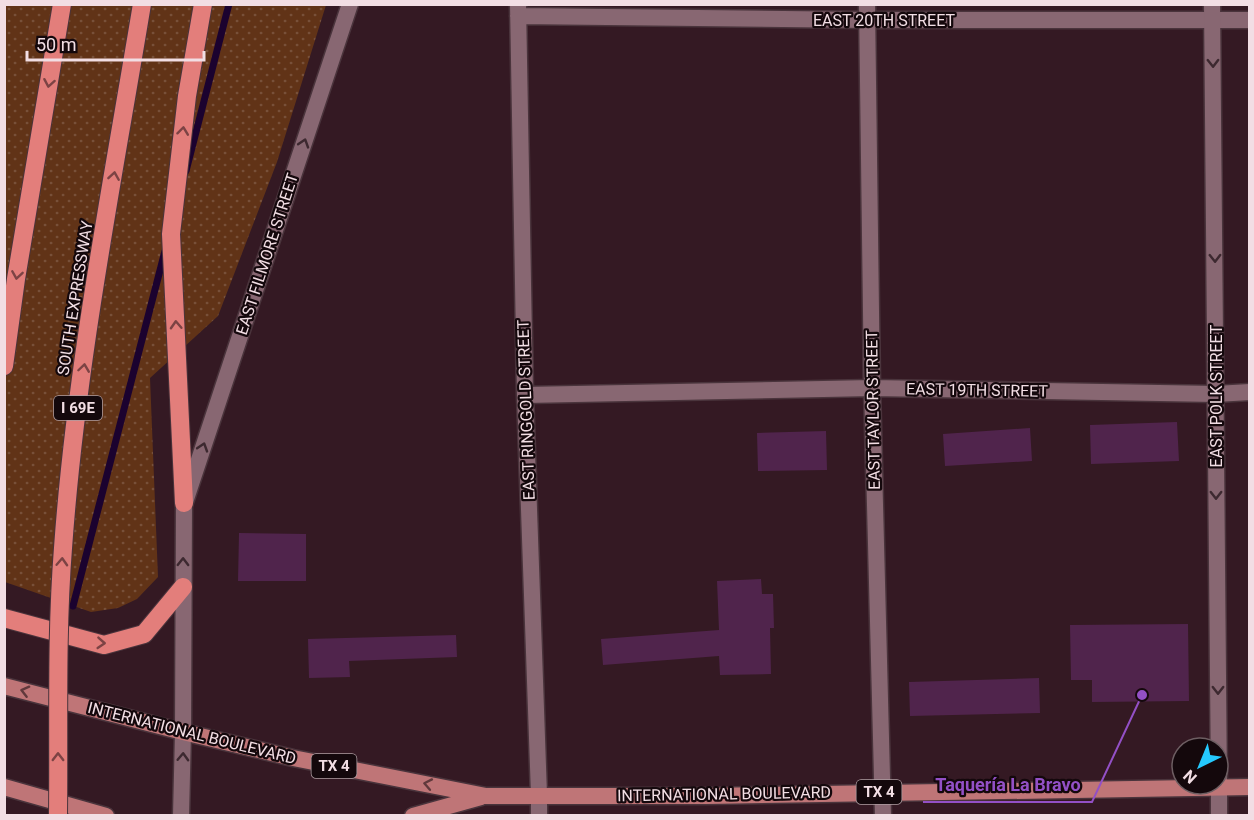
<svg xmlns="http://www.w3.org/2000/svg" width="1254" height="820" viewBox="0 0 1254 820" font-family="Roboto,sans-serif">
  <style>
    .grass { fill: url(#grass-dots) }
    .lines { fill: none; stroke-linecap: round; stroke-linejoin: round }
    .stream { stroke: #1b022f; stroke-width: 7 }
    .building { fill: #50244c }
    .minor-casing { stroke: #4a343c; stroke-width: 19 }
    .tertiary-casing { stroke: #4a343c; stroke-width: 19 }
    .secondary-casing { stroke: #4a343c; stroke-width: 19 }
    .primary-casing { stroke: #4a343c; stroke-width: 19 }
    .motorway-casing { stroke: #4a343c; stroke-width: 20 }
    .minor { stroke: #886772; stroke-width: 16 }
    .tertiary { stroke: #886772; stroke-width: 16 }
    .secondary { stroke: #886772; stroke-width: 16 }
    .primary { stroke: #bf7577; stroke-width: 16 }
    .motorway { stroke: #e37e7b; stroke-width: 18 }
    .motorway-bridge-casing { stroke: #4a343c; stroke-width: 20; stroke-linecap: butt }
    .motorway-bridge { stroke: #e37e7b; stroke-width: 18 }
    .oneway { stroke: #3d2930 }
    .oneway2 { stroke: #7c4344 }
    .oneway3 { stroke: #61393c }
    .labels { text-anchor: middle; dominant-baseline: central; stroke-width: 4.5; stroke-linejoin: round; paint-order: stroke }
    .shield { fill: #14080c; stroke: #af9ea3; stroke-width: 1.5 }
    .shield-label { font-size: 15px; font-weight: bold; fill: #f2dee4 }
    .street-label { font-size: 16px; fill: #f2dee4; stroke: #14080c }
    .leader { fill: none; stroke: #9350c6; stroke-width: 2 }
    .callout-dot { fill: #9350c6; stroke: #14080c; stroke-width: 2 }
    .callout-label { font-size: 18px; text-anchor: middle; font-weight: bold; fill: #9350c6; stroke: #14080c; stroke-width: 4.5; stroke-linejoin: round; paint-order: stroke }
  </style>
  <defs>
    <pattern id="grass-dots" width="8" height="8" patternUnits="userSpaceOnUse" patternTransform="scale(1.5)"><rect width="8" height="8" fill="#613317"/><path d="M2 2h.1M6 6h.1" fill="none" stroke="#785039" stroke-width="1.8" stroke-linecap="round"/></pattern>
  </defs>
  <rect width="100%" height="100%" fill="#341923"/>
  <!-- grass -->
  <path class="grass" d="M5,5H326L277,162L218,316L150,378L158,577L137,599L118,608L91,612L5,582Z"/>
  <g class="lines">
    <!-- stream -->
    <path class="stream" d="M186,171L229,4
      M73,606L165,251"/>
  </g>
  <!-- building -->
  <path class="building" d="M1177,422L1179,461L1091,464L1090,425Z
    M1030,428L1032,461L945,466L943,434Z
    M826,431L827,470L758,471L757,433Z
    M239,533L306,534V581H238Z
    M761,579L762,594H773L774,628H770L771,674L720,675L719,656L603,665L601,639L719,630L717,581Z
    M1188,624L1189,701L1092,702V680H1071L1070,625Z
    M456,635L457,657L349,661L350,677L309,678L308,639Z
    M1039,678L1040,713L910,716L909,682Z"/>
  <g class="lines">
    <!-- minor casing -->
    <g class="minor-casing">
      <path id="minor" d="M518,4L525,395L539,795
        M867,4L872,388L883,816
        M518,16L867,20H1250
        M525,395L872,388L1216,394L1250,392
        M185,502L350,4
        M1219,787V816"/>
    </g>
    <!-- tertiary casing -->
    <g class="tertiary-casing">
      <path id="tertiary" d="M1212,4L1219,787
        M539,816V795"/>
    </g>
    <!-- secondary casing -->
    <g class="secondary-casing">
      <path id="secondary" d="M181,816L183,732L184,503"/>
    </g>
    <!-- primary casing -->
    <g class="primary-casing">
      <path id="primary" d="M4,686L183,732L293,758L486,796H707L1250,787
        M4,787L106,816
        M413,816L481,797"/>
    </g>
    <!-- motorway casing -->
    <g class="motorway-casing">
      <path id="motorway" d="M4,366L16,279L62,4
        M184,503L171,234L187,96L203,4
        M4,618L104,645L144,634L183,587"/>
    </g>
    <!-- minor -->
    <use href="#minor" class="minor"/>
    <!-- tertiary -->
    <use href="#tertiary" class="tertiary"/>
    <!-- secondary -->
    <use href="#secondary" class="secondary"/>
    <!-- primary -->
    <use href="#primary" class="primary"/>
    <!-- motorway -->
    <use href="#motorway" class="motorway"/>
    <!-- motorway-bridge casing -->
    <g class="motorway-bridge-casing">
      <path id="motorway-bridge" d="M58,816C59,726 56,637 63,548C76,366 112,185 142,4"/>
    </g>
    <!-- motorway-bridge -->
    <use href="#motorway-bridge" class="motorway-bridge"/>
  </g>
  <!-- one-way arrows -->
  <defs><path id="oneway-chevron" d="M-2-3.5L2.5 0L-2 3.5" fill="none" stroke-width="1.6" stroke-linecap="round" stroke-linejoin="round" transform="scale(1.5)"/></defs>
  <g class="oneway">
    <use href="#oneway-chevron" transform="translate(1213 63) rotate(89)"/>
    <use href="#oneway-chevron" transform="translate(304 143) rotate(-72)"/>
    <use href="#oneway-chevron" transform="translate(1215 258) rotate(89)"/>
    <use href="#oneway-chevron" transform="translate(203 447) rotate(-72)"/>
    <use href="#oneway-chevron" transform="translate(1216 495) rotate(90)"/>
    <use href="#oneway-chevron" transform="translate(183 562) rotate(-89)"/>
    <use href="#oneway-chevron" transform="translate(1218 690) rotate(90)"/>
    <use href="#oneway-chevron" transform="translate(183 757) rotate(-88)"/>
  </g>
  <g class="oneway2">
    <use href="#oneway-chevron" transform="translate(49 83) rotate(100)"/>
    <use href="#oneway-chevron" transform="translate(183 131) rotate(-83)"/>
    <use href="#oneway-chevron" transform="translate(114 176) rotate(-81)"/>
    <use href="#oneway-chevron" transform="translate(17 275) rotate(99)"/>
    <use href="#oneway-chevron" transform="translate(176 325) rotate(-93)"/>
    <use href="#oneway-chevron" transform="translate(84 368) rotate(-82)"/>
    <use href="#oneway-chevron" transform="translate(62 562) rotate(-87)"/>
    <use href="#oneway-chevron" transform="translate(101 643) rotate(4)"/>
    <use href="#oneway-chevron" transform="translate(58 757) rotate(-90)"/>
  </g>
  <g class="oneway3">
    <use href="#oneway-chevron" transform="translate(25 691) rotate(-166)"/>
    <use href="#oneway-chevron" transform="translate(428 784) rotate(-169)"/>
  </g>
  <g class="labels">
    <!-- shield labels -->
    <g class="shield">
      <rect x="54" y="396" width="48" height="24" rx="4.5"/>
      <rect x="311.5" y="754" width="45" height="24" rx="4.5"/>
      <rect x="856.5" y="780" width="45" height="24" rx="4.5"/>
    </g>
    <g class="shield-label">
      <text x="78" y="408">I 69E</text>
      <text x="334" y="766">TX 4</text>
      <text x="879" y="792">TX 4</text>
    </g>
    <!-- street labels -->
    <g class="street-label">
      <text x="884" y="20">EAST 20TH STREET</text>
      <text transform="translate(267 254) rotate(-72)">EAST FILMORE STREET</text>
      <text transform="translate(75 298) rotate(-81)">SOUTH EXPRESSWAY</text>
      <text transform="translate(977 390) rotate(1)">EAST 19TH STREET</text>
      <text transform="translate(1216 396) rotate(-90)">EAST POLK STREET</text>
      <text transform="translate(526 410) rotate(-92)">EAST RINGGOLD STREET</text>
      <text transform="translate(873 410) rotate(-91)">EAST TAYLOR STREET</text>
      <text transform="translate(192 733) rotate(14)">INTERNATIONAL BOULEVARD</text>
      <text transform="translate(724 794) rotate(-1)">INTERNATIONAL BOULEVARD</text>
    </g>
  </g>
  <!-- callouts -->
  <path class="leader" d="M1142 695L1092 802H923"/>
  <circle class="callout-dot" cx="1142" cy="695" r="6"/>
  <g class="callout-label">
    <text x="1008" y="791">Taquería La Bravo</text>
  </g>
  <!-- border -->
  <rect width="1254" height="820" fill="none" stroke="#f2dee4" stroke-width="12"/>
  <!-- north arrow -->
  <g transform="translate(1200 766) rotate(223)"><circle r="28" fill="#14080c" stroke="#6d5e62" stroke-width="1.5"/>
  <path d="M0-4.5L10 22L0 15L-10 22Z" fill="#25c9fe"/>
  <text y="-9" font-size="16" font-weight="bold" text-anchor="middle" fill="#f2dee4">N</text>
  </g>
  <!-- scale -->
  <path d="M27 51v9h177v-9" fill="none" stroke="#f2dee4" stroke-width="3"/>
  <text x="36" y="51" font-size="18" fill="#f2dee4" stroke="#14080c" stroke-width="4.5" paint-order="stroke">50 m</text>
</svg>
